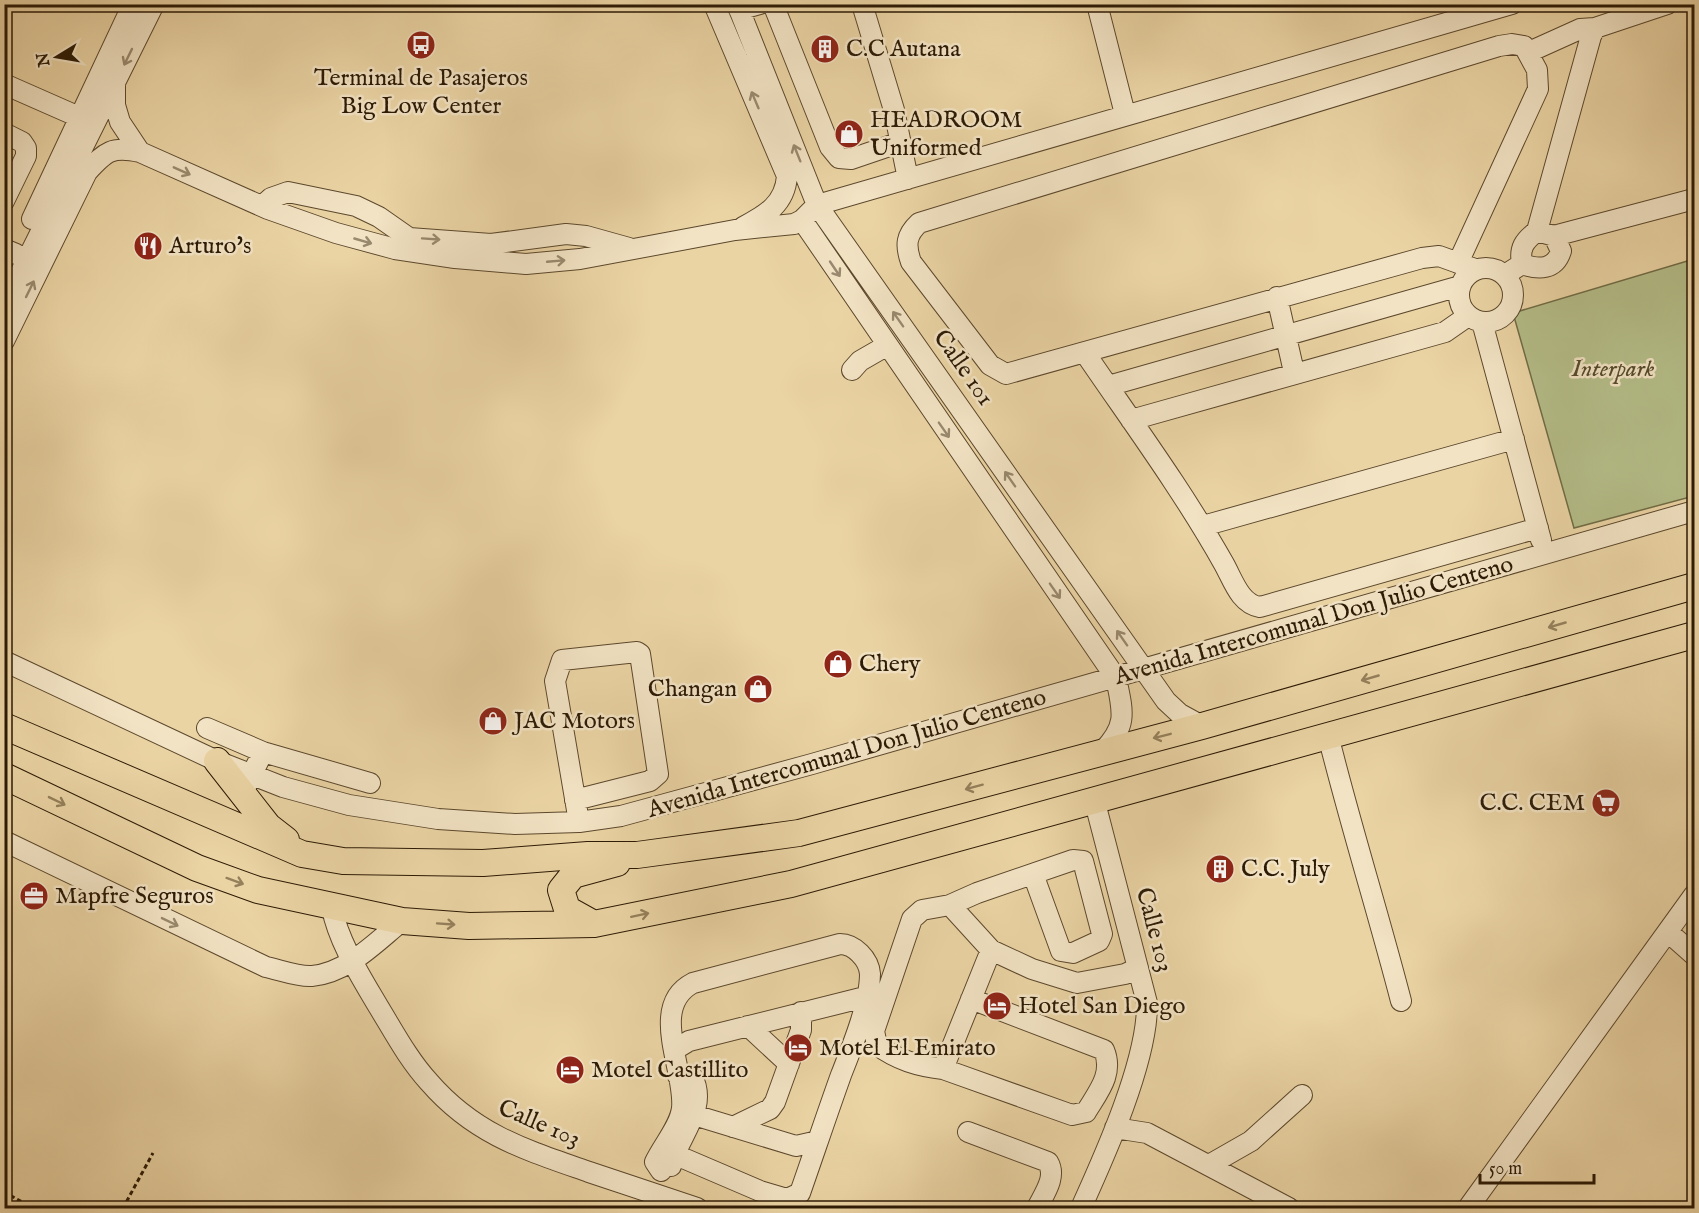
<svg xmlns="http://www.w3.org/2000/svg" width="1699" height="1213" viewBox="0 0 1699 1213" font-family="'IM FELL English',serif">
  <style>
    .green { fill: #b4bd88; stroke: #706c46; stroke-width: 1.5 }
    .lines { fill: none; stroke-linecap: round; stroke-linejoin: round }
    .minor-casing { stroke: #5c482d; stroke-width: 22 }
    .major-casing { stroke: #2c1a05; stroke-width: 28 }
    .path { stroke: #2c1a05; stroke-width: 3; stroke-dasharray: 4.5 3; stroke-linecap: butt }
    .minor { stroke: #f2e3c4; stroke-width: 20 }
    .major { stroke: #ebd4a4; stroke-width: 26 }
    .oneway { stroke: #99896e }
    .oneway2 { stroke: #95805c }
    .labels { text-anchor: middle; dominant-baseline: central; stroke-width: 5; stroke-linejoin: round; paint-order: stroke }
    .poi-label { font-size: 24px; fill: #2c1a05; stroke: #f2e3c4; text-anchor: start }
    .street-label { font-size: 24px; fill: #2c1a05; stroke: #f2e3c4 }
    .park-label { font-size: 24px; font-style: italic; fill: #554b2c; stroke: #f2e3c4 }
  </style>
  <rect width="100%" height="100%" fill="#ebd4a4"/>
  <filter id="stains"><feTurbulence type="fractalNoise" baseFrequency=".00333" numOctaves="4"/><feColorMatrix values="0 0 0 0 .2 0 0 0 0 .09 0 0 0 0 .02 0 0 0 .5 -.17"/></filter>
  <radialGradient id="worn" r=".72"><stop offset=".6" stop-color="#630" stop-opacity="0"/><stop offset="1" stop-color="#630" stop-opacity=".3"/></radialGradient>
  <!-- green -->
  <path class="green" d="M1694,259V496L1574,528L1513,313Z"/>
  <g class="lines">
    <!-- minor casing -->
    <g class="minor-casing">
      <path id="minor" d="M714,4L787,176C785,204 766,215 743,227
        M737,4L817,205L1166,701L1180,714L1202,726
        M773,4L830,147L839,158L851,159L901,142
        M862,4L894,110L908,179
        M1097,4L1125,114
        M739,10L760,4
        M1529,52L1580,29L1595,28
        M115,83V105L120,122L140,152L268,209L336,233L395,249L455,258L526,264L580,259L735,230L794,224L802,220L817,205L1512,4
        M4,84L79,117
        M4,133L22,142L26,148V156L4,201
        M262,206L271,198L288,192L356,206L379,217L409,238L491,244L566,234L586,236L629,248
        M32,219L133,4
        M802,220L1116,678C1123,712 1128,725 1103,751
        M1537,231L1591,36L1595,28L1667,4
        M4,249L16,254
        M1458,263L1538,89L1537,70L1524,46L1512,44L1499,46L919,223C906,235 905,245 911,262L990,365L1006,374L1422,258L1439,256L1475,269
        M1522,264C1519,248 1524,241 1537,231L1554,236L1694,199
        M1459 295a27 27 0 1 1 54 0a27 27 0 1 1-54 0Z
        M1511,271L1522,264C1539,270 1555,270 1561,251L1554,236
        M1277,297L1294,372
        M4,306L154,4
        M1482,322L1541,540
        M4,341L87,172C106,151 112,146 140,152
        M1085,353C1132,422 1183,491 1224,564C1233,580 1240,604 1260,607L1538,528
        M852,370L860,361L886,346
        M1108,386L1460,286
        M1131,420L1445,332L1468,316
        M1203,526L1514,439
        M4,661L217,761L283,787L349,805L438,819L515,824L579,822L621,816L812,764L1694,511
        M207,728L263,752
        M1328,735C1350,824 1378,912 1401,1001
        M247,784L263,752L370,783
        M575,800L650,781L658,774L640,654L637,652L562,660L555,681L579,822
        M4,841L266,967C280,970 298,977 312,976C347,973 376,942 402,921
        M1033,874L1061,951L1073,953L1099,941L1102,934L1083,861L1073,860L977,893L950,905L991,950L1032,969L1077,983L1125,974L1138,968
        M950,905L922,910L912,919L874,1031L877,1045C897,1060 918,1066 943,1069L991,950
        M332,908C338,941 361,977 378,1006C394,1032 408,1059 429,1082C475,1135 526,1150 589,1172C625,1184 661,1196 697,1208
        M1668,932L1694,955
        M748,1026L789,1064
        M674,1050L689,1041L865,997
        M943,1069L1072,1115L1086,1112C1098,1092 1114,1074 1104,1050L971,999
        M694,1115L796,1146L818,1141
        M733,1127L770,1109L775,1102L801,1030V1012
        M1115,1128L1147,1133L1289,1208
        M968,1132L1048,1162C1057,1177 1044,1194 1037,1208
        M1209,1165L1251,1141L1302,1095
        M671,1166C678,1136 709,1109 692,1076H678
        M661,1171L655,1162C663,1145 680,1126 682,1108C686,1071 648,1006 693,983L840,944C854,944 869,959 870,974C870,1003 852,1047 841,1075C827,1114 814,1153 800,1193L787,1199L760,1191L676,1155
        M1081,1208C1105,1155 1148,1060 1147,1003L1094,799
        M1468,1208L1694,895"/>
    </g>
    <!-- major casing -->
    <g class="major-casing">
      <path id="major" d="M4,726L302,854L343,861L483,863L588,855H637L799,833L1202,726L1694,586
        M217,761L268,826L286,840
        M4,776L197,868L258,890L402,921L469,926L594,924L791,884L1694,635
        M594,924L567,909L561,890L573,875L617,863"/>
    </g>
    <!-- path -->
    <path class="path" d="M4,1192L33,1208
      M123,1208L153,1153"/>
    <!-- minor -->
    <use href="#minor" class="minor"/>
    <!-- major -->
    <use href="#major" class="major"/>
  </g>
  <!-- one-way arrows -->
  <defs><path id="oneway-shaft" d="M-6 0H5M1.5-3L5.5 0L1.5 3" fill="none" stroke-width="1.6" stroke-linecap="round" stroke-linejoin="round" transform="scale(1.5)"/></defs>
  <g class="oneway">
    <use href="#oneway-shaft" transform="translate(128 57) rotate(116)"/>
    <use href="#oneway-shaft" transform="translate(755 100) rotate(-113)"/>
    <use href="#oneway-shaft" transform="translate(797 153) rotate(-112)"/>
    <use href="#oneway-shaft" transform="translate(182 171) rotate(24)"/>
    <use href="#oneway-shaft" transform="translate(431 239) rotate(4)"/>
    <use href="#oneway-shaft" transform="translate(363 241) rotate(16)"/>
    <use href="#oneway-shaft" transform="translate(556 261) rotate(-5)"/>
    <use href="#oneway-shaft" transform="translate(835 269) rotate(56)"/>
    <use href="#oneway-shaft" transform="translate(30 289) rotate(-64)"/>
    <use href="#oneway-shaft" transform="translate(898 319) rotate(-125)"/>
    <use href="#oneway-shaft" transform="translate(944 430) rotate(55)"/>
    <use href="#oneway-shaft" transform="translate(1010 479) rotate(-125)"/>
    <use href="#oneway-shaft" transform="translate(1055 591) rotate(55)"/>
    <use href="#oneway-shaft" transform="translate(1122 638) rotate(-125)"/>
    <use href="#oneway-shaft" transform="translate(170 922) rotate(26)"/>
  </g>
  <g class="oneway2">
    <use href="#oneway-shaft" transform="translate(1557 625) rotate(164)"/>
    <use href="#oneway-shaft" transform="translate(1370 678) rotate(164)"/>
    <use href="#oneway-shaft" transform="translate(1162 736) rotate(166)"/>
    <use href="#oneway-shaft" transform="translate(974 787) rotate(165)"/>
    <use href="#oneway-shaft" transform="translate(57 801) rotate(26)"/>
    <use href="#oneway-shaft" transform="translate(235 881) rotate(20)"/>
    <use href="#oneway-shaft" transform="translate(640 915) rotate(-12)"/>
    <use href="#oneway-shaft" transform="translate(446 924) rotate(4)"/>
  </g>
  <!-- icons -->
  <defs>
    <g id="bus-disc" transform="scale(1.5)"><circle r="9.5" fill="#8f2418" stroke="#f2e3c4"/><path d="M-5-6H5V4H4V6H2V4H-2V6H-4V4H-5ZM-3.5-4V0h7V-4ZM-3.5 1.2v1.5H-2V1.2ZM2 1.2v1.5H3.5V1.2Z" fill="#fff"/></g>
    <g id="building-disc" transform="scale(1.5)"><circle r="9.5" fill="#8f2418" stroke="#f2e3c4"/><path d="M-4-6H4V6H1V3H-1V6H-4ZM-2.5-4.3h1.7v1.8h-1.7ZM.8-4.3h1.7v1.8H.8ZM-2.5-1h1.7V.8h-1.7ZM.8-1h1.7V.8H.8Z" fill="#fff"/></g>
    <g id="shop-disc" transform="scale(1.5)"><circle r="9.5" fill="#8f2418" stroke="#f2e3c4"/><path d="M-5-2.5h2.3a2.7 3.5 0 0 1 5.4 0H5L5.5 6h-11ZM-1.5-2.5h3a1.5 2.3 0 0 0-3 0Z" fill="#fff"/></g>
    <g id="restaurant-disc" transform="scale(1.5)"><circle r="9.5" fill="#8f2418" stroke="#f2e3c4"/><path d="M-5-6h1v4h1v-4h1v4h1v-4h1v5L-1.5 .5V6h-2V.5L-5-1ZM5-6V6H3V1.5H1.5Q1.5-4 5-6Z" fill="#fff"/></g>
    <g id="supermarket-disc" transform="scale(1.5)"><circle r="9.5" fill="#8f2418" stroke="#f2e3c4"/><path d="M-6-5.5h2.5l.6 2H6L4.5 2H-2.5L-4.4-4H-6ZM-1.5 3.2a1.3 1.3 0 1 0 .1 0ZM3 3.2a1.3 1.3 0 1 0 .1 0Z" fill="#fff"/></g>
    <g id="office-disc" transform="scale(1.5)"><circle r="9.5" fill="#8f2418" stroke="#f2e3c4"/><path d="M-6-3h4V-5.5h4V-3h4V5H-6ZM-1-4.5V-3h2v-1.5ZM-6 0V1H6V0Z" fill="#fff"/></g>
    <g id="hotel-disc" transform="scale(1.5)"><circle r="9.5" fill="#8f2418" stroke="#f2e3c4"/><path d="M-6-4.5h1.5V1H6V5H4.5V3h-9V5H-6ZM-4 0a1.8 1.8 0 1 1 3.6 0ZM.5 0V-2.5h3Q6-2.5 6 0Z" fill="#fff"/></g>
  </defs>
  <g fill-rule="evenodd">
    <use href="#bus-disc" x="421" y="45"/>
    <use href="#building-disc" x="825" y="49"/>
    <use href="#shop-disc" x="849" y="134"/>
    <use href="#restaurant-disc" x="148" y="246"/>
    <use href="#shop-disc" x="838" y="664"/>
    <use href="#shop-disc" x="758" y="689"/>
    <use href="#shop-disc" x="493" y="721"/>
    <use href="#supermarket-disc" x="1606" y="803"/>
    <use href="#building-disc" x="1220" y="869"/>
    <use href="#office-disc" x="34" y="896"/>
    <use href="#hotel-disc" x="997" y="1006"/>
    <use href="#hotel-disc" x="798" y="1048"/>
    <use href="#hotel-disc" x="570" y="1070"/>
  </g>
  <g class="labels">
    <!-- poi labels -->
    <g class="poi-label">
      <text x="846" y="49">C.C Autana</text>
      <text x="421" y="78" text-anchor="middle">Terminal de Pasajeros<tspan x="421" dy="28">Big Low Center</tspan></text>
      <text x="870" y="120">HEADROOM<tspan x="870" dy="28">Uniformed</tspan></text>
      <text x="169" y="246">Arturo's</text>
      <text x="859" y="664">Chery</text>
      <text x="737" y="689" text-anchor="end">Changan</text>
      <text x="514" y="721">JAC Motors</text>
      <text x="1585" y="803" text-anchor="end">C.C. CEM</text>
      <text x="1241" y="869">C.C. July</text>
      <text x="55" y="896">Mapfre Seguros</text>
      <text x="1018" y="1006">Hotel San Diego</text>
      <text x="819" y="1048">Motel El Emirato</text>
      <text x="591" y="1070">Motel Castillito</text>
    </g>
    <!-- street labels -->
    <g class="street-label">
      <text transform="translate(963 368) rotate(55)">Calle 101</text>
      <text transform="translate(1314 621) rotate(-16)">Avenida Intercomunal Don Julio Centeno</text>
      <text transform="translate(847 754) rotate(-16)">Avenida Intercomunal Don Julio Centeno</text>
      <text transform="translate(1154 930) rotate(75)">Calle 103</text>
      <text transform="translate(539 1124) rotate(23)">Calle 103</text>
    </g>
    <!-- park labels -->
    <g class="park-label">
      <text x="1613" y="369">Interpark</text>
    </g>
  </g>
  <!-- margin -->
  <rect width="1699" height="1213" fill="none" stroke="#ebd4a4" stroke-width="24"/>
  <rect x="6" y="6" width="1687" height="1201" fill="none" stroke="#2c1a05" stroke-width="3"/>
  <rect x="12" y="12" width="1675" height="1189" fill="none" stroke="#2c1a05" stroke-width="1.5"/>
  <!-- north arrow -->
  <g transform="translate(57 57) rotate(259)" stroke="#f2e3c4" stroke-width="4.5" paint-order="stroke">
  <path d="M0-4.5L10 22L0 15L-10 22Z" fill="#2c1a05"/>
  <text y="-9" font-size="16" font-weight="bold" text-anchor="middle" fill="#2c1a05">N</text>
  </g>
  <!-- scale -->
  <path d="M1480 1174v9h114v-9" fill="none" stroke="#2c1a05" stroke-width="3"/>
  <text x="1489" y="1174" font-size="18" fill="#2c1a05" stroke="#f2e3c4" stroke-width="4.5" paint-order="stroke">50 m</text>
  <rect width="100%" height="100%" filter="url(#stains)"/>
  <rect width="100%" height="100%" fill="url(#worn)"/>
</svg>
